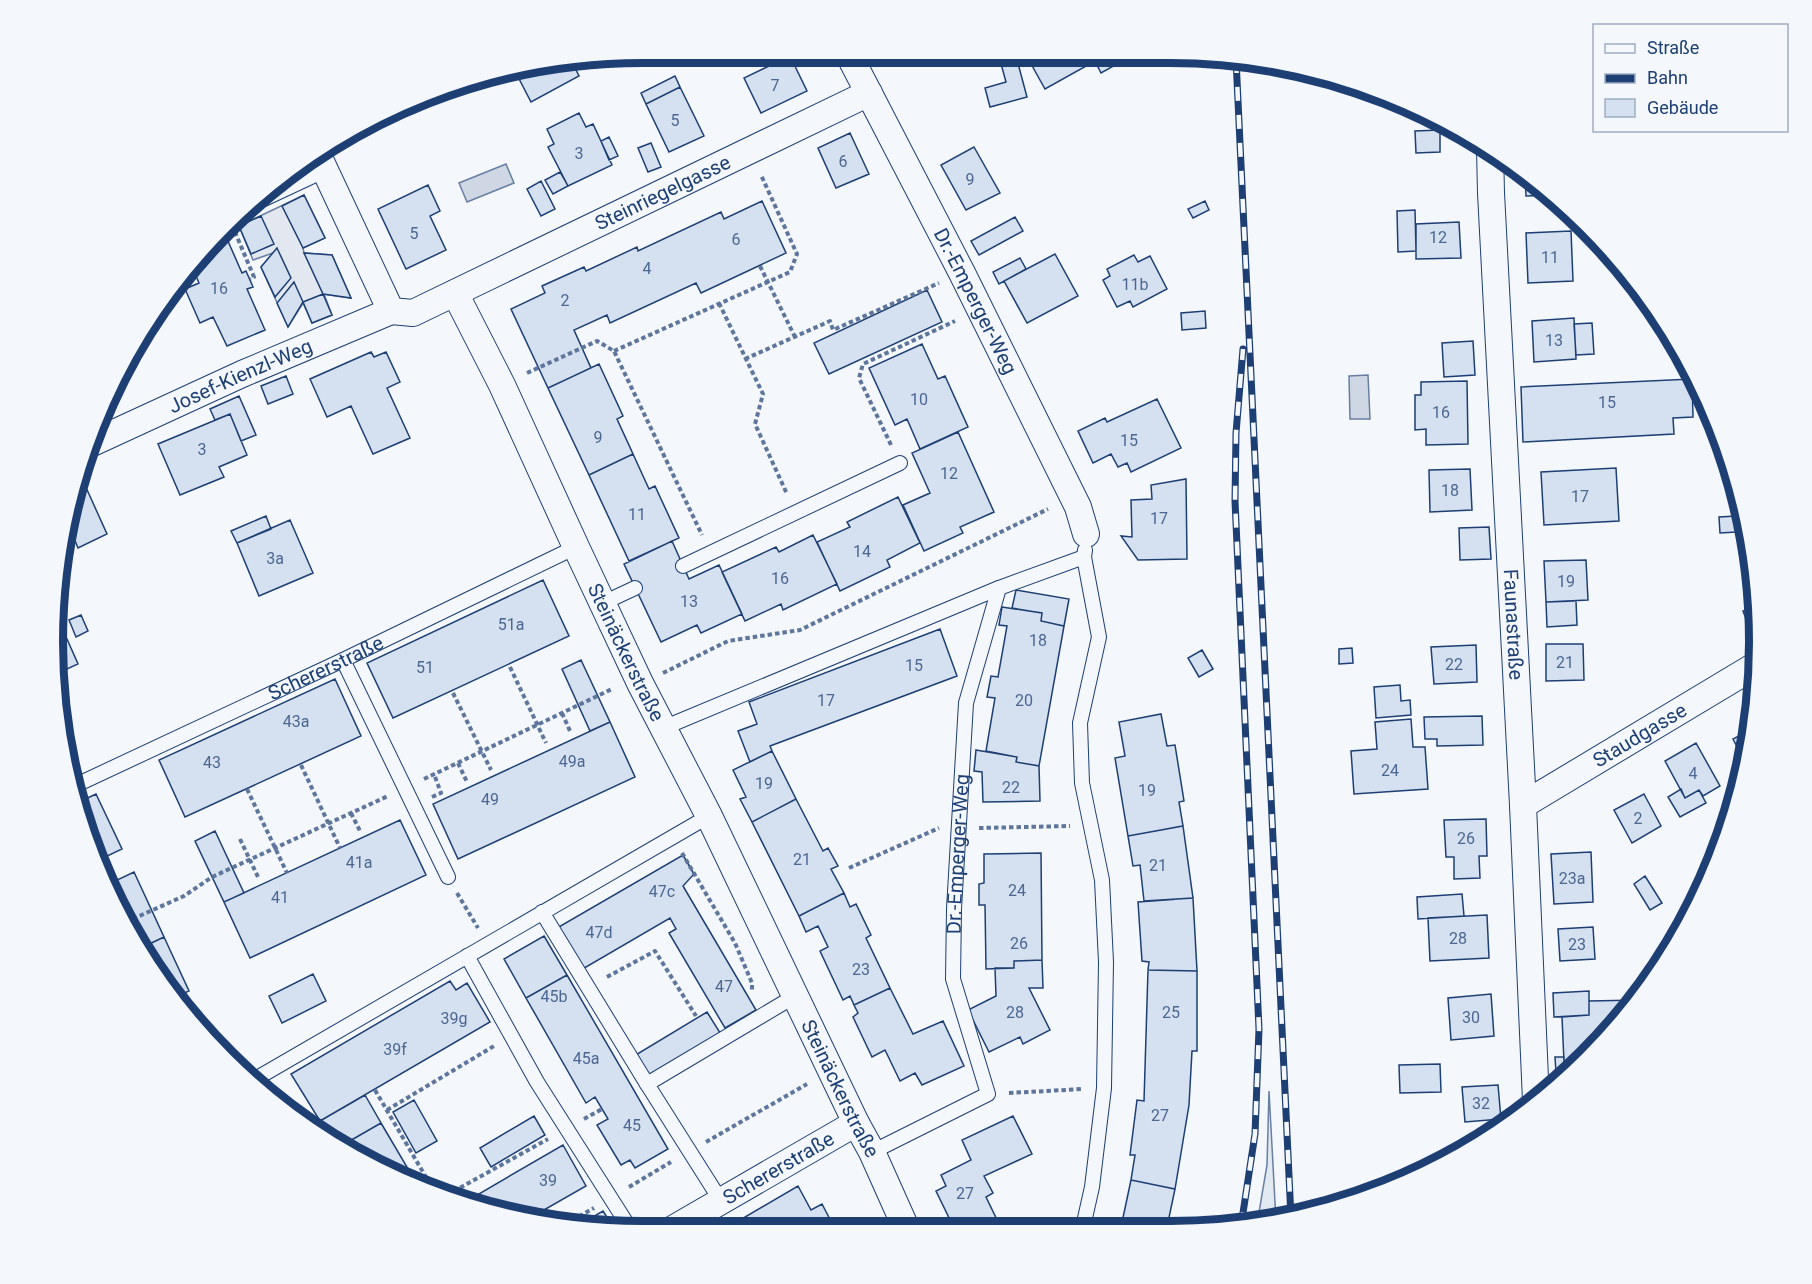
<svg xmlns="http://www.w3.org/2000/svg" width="1812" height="1284" viewBox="0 0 1812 1284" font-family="Roboto,sans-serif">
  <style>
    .green { fill: #e3e9f0; stroke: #687fa3; stroke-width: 1.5 }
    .parking { fill: #e3e8f0; stroke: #687fa3; stroke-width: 1.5 }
    .water { fill: #cfd7e4; stroke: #687fa3; stroke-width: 1.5 }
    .building { fill: #d5e0f0; stroke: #1d3f73; stroke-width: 1.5 }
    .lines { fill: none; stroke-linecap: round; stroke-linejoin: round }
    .lane-casing { stroke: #1d3f73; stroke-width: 16 }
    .street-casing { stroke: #1d3f73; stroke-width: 28 }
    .path { stroke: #5e769c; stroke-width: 4; stroke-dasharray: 4.5 3; stroke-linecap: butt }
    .lane { stroke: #f4f7fb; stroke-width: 14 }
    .street { stroke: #f4f7fb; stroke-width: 26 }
    .rail-casing { stroke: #1d3f73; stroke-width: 7 }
    .rail { stroke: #f4f7fb; stroke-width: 4.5; stroke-dasharray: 14; stroke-linecap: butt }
    .labels { text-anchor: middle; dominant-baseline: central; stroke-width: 4.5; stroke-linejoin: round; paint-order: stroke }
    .number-label { font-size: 16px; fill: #4b6792 }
    .street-label { font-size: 20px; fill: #1d3f73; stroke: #f4f7fb }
    .rim { fill: none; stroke: #1d3f73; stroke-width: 8 }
  </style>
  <rect width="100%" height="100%" fill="#f4f7fb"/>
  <!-- green -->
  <path class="green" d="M1269,1091L1276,1221L1257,1224L1267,1165Z"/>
  <!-- parking -->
  <path class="parking" d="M304,195L325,238L303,248L304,253L332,255L351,298L324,294L332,315L312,323L303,303L288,327L261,267L273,253L253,260L239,226Z"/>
  <!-- water -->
  <path class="water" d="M506,164L514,183L467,202L459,183Z
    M1368,375L1370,419H1350L1349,376Z"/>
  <!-- building -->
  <path class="building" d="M637,53L642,52L660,53L640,61Z
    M1025,53H1137L1101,73L1095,61L1045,89Z
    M790,56L807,91L761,113L744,78Z
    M1016,56L1027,97L990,107L985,88L1006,82L1000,60Z
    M572,62L579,76L531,102L514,69Z
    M675,76L680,87L646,104L641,93Z
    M680,87L704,136L669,152L646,104Z
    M579,113L586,127L593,124L612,165L568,186L548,147L554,144L547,129Z
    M1440,130V152L1416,153L1415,131Z
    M850,133L869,174L836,188L818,148Z
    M609,137L618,156L609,160L601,141Z
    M651,143L661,167L648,172L638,148Z
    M974,147L1000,193L966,210L941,165Z
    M560,172L568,186L553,194L545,180Z
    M1525,172L1529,175L1551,195L1526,196Z
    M541,181L555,209L541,216L527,189Z
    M428,185L440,211L430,216L446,250L406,269L378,209Z
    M304,195L325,238L303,248L282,206Z
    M762,201L786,253L701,293L696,283L610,323L607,315L574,330L591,368L548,388L511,309L545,293L542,286L584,267L586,271L637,247L638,251L721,212L724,219Z
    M1205,201L1209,210L1193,218L1188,209Z
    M1415,210L1416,251L1398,252L1397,211Z
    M261,216L274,244L251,254L239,226Z
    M1015,217L1023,231L979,255L971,241Z
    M1459,222L1461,258L1416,259V224Z
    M1571,231L1573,281L1528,283L1526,233Z
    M224,232L242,273L246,271L253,287L247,289L265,330L227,346L213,317L200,323L185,289L199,283L191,264L199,254Z
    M277,248L291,278L275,297L261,267Z
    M304,253L332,255L351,298L323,294Z
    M1055,254L1078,296L1027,323L1004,281Z
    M1134,255L1138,262L1150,256L1167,289L1133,307L1130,301L1117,307L1103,280L1110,276L1107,269Z
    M1020,258L1026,269L999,284L993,272Z
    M294,282L303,302L288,327L277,303Z
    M927,290L942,322L829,374L814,343Z
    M323,294L332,315L312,323L303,302Z
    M1205,311L1206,328L1182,330L1181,313Z
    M1574,318L1576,359L1534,362L1532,321Z
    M1592,323L1594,354L1576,355L1574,324Z
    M1473,341L1475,375L1444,377L1442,343Z
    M922,344L938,379L945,376L968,427L920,449L907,419L895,425L869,368Z
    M371,352L374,357L386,352L400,382L387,388L410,438L373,454L351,406L327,417L310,379Z
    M599,364L623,416L617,419L633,454L589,475L548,388Z
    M286,376L293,394L268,404L261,386Z
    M1692,379L1693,417L1673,418L1674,434L1523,442L1521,387Z
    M1467,381L1468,444L1426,445V429L1415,430V395H1421V382Z
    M239,396L256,435L241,441L230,414L215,420L210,409Z
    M1157,399L1181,448L1131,472L1127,463L1118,467L1111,454L1093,463L1078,431L1105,418L1107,422Z
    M230,414L247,455L219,467L224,477L180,495L158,444Z
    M958,432L994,512L960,527L963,533L924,551L903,505L930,493L912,453Z
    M633,454L649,489L655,486L679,538L629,561L589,475Z
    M1616,468L1619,521L1544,525L1541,472Z
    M1470,469L1472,510L1430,512L1429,470Z
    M1186,479L1187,559L1138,560L1121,536L1132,537L1131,500L1152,499L1151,485Z
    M84,483L107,534L78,548L74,538L64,543L79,485Z
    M898,497L920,543L887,560L890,567L840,591L817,542L850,527L847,522Z
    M266,516L271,529L237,543L231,531Z
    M1736,516V532L1720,533L1719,517Z
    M290,520L313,573L259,596L237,543Z
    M1489,527L1491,559L1460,560L1459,528Z
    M813,535L837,584L783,610L781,604L745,621L722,572L776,547L779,552Z
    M672,541L689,579L719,565L742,614L701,633L697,625L661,642L624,564Z
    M1586,560L1588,600L1546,602L1544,561Z
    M543,580L569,636L393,718L367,663Z
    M1016,590L1069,599L1064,626L1041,621L1042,613L1012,608Z
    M1576,601L1577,625L1547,627L1546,602Z
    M1756,604L1757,637L1754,639L1743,611Z
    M1002,607L1042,613L1041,621L1064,626L1039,766L1016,762L1017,757L986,751L995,698L987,697L991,676L998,677L1007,626L999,625Z
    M81,615L88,631L76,637L69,620Z
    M940,629L957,676L770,746L772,751L750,762L738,731L757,724L749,702Z
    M63,630L78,664L54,675L55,633Z
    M1546,644H1583L1584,680L1546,681Z
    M1476,645L1477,682L1434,684L1431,647Z
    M1352,648L1353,663L1339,664V649Z
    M1202,650L1213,669L1199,677L1188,658Z
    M581,660L610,722L590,731L562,669Z
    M335,679L361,736L185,817L159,760Z
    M1400,685L1401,701L1410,700L1411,715L1376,718L1374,687Z
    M1161,714L1167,746L1175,745L1184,801L1179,802L1183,826L1128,836L1115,758L1125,756L1119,722Z
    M1482,716L1483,745L1437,746V739H1425L1424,717Z
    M1411,719L1413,747H1425L1428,789L1354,794L1351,751L1377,749L1375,722Z
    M610,722L635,777L458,859L433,804Z
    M1750,730L1745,762L1733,739Z
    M1696,743L1720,786L1703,796L1699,790L1685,798L1665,761Z
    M976,750L1017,757L1016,762L1039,766L1040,801L983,802L982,772L974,771Z
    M772,751L796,799L752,822L740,799L746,797L733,770Z
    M1681,789L1685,798L1699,790L1706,803L1680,817L1668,797Z
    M96,794L122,849L99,860L79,802Z
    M1644,794L1661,826L1632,843L1614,810Z
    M1738,795L1739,796L1731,817L1723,803Z
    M796,799L823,851L828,848L838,866L831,869L844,893L799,916L752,822Z
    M1486,819L1487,856H1479L1480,878L1454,879V857H1446L1444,820Z
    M400,820L426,875L250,958L224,902Z
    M1183,826L1193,898L1144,901L1140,865L1133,866L1128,836Z
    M215,831L244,893L224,902L195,841Z
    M1591,852L1593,902L1554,904L1551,854Z
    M1041,853L1042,960L1014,961V968L986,969L985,905H979V884L984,883V854Z
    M683,855L694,874L683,886L756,1010L725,1028L669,933L676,929L670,918L581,970L557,928Z
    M134,872L164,937L145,946L115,881Z
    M1645,876L1662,903L1650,910L1634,884Z
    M844,893L850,907L856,904L871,935L866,938L890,988L854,1005L850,996L843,1000L820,951L828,947L818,926L806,932L799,916Z
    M1462,894L1464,916L1418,919L1417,897Z
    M1193,898L1197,971L1148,970L1149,962L1142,961L1138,902Z
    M1487,915L1489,958L1430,961L1428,918Z
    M1593,927L1595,959L1560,961L1558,929Z
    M544,936L567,975L526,998L504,959Z
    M164,937L189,991L176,997L143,947Z
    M1042,960L1043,988H1029L1050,1030L1023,1044L1020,1037L989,1052L968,1010L996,996L995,968H1014V961Z
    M1148,970L1197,971V1051H1192L1189,1105L1175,1189L1131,1180L1135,1155H1130L1137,1100L1144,1101Z
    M313,974L326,1001L282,1023L269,996Z
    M567,975L668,1149L635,1168L630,1160L621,1165L597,1125L608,1119L595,1097L586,1103L526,998Z
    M450,981L456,990L467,983L490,1022L320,1121L291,1074Z
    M890,988L913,1034L943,1021L964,1066L922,1085L915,1073L900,1081L885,1050L872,1057L853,1017L858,1013L854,1005Z
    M1589,991V1015L1554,1017L1553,993Z
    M1491,994L1494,1036L1451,1040L1448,998Z
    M1639,1000L1581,1062H1564L1562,1017L1589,1015V1001Z
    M707,1012L722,1036L649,1080L634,1056Z
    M1555,1057H1564V1062H1581L1571,1072L1556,1073Z
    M1440,1064L1441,1092L1400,1093L1399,1065Z
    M1498,1085L1501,1119L1465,1122L1462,1087Z
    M365,1095L381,1123L341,1146L330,1139L320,1121Z
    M414,1100L437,1141L416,1153L393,1112Z
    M534,1116L545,1135L491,1167L480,1148Z
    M1013,1116L1032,1154L984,1176L993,1193L986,1197L1001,1228H954L936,1191L946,1186L941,1175L971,1160L962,1140Z
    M381,1123L417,1184L382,1171L341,1146Z
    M563,1145L586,1186L530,1218L490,1211L465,1202Z
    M1131,1180L1175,1189L1167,1227H1121Z
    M798,1186L811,1210L822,1204L835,1229L723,1230Z
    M603,1211L615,1230H604L577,1226Z"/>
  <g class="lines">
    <!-- lane casing -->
    <g class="lane-casing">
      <g id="lane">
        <path d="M264,199L326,170"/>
        <path d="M683,566L900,463"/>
        <path d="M603,603L635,588"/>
        <path d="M343,660L448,877"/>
        <path d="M663,728L999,588"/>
        <path id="s1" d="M74,786L343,660L576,547"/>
        <path d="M542,912L647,1084"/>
        <path d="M467,956L537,1082L631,1230"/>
        <path d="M252,1081L709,816"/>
        <path id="s2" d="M872,1152L988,1094L953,979L954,909L966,703L999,588L1084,557"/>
        <path d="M721,1201L647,1084L795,996"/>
        <path d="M1083,1227L1092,1187L1104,1088L1106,962L1102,880L1082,783L1080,723L1099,637L1084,557L1085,550"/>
      </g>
    </g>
    <!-- street casing -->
    <g class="street-casing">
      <g id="street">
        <path id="s3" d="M848,53L962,273L1078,507L1086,534"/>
        <path id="s4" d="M1490,149L1491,193L1523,805L1536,1101"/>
        <path id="s5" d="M316,151L391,311L413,313L869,93"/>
        <path id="s6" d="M455,293L502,385L576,547L640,683L709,816L856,1123L872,1152L906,1228"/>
        <path id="s7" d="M90,444L242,374L391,311"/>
        <path id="s8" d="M1523,805L1758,664"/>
        <path id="s9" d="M671,1230L856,1123"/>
      </g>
    </g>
    <!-- path -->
    <path class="path" d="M232,225L254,277L250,279
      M760,266L795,337
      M719,303L763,394L755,424L787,494
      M614,351L790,272L797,254L761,175
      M745,359L830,321L833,330L939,283
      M527,373L597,341L614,351L702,535
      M891,445L859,378L863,364L955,321
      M510,667L546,743
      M663,673L728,641L800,630L1048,509
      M453,693L491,770
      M562,713L570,731
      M458,763L467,782
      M301,765L340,848
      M424,779L612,689
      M247,789L287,873
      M432,797L441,793L434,774
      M351,813L361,833
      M979,828L1070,826
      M240,839L258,877
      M682,853L735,943L752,983V990
      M849,868L939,828
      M457,893L478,928
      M126,922L184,896L212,877L388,796
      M607,977L655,951L696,1016
      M375,1090L434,1191
      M277,1091L290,1114
      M1009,1093L1083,1089
      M387,1110L494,1046
      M584,1119L602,1109
      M706,1142L807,1084
      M629,1187L671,1162
      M447,1195L548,1139
      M566,1224L594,1208"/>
    <!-- lane -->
    <use href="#lane" class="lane"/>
    <!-- street -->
    <use href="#street" class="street"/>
    <!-- rail casing -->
    <g class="rail-casing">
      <path id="rail" d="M1236,59L1291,1218
        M1241,1226L1255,1134L1259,1029L1235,501L1236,433L1243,349"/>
    </g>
    <!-- rail -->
    <use href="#rail" class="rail"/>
  </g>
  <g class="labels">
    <!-- number labels -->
    <g class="number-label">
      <text x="775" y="85">7</text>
      <text x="675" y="120">5</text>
      <text x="579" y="153">3</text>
      <text x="843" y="161">6</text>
      <text x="970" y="179">9</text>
      <text x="414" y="233">5</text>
      <text x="1438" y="237">12</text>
      <text x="736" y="239">6</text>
      <text x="1550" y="257">11</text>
      <text x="647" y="268">4</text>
      <text x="1135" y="284">11b</text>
      <text x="219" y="288">16</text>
      <text x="565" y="300">2</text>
      <text x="1554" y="340">13</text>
      <text x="919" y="399">10</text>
      <text x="1607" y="402">15</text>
      <text x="1441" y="412">16</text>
      <text x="598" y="437">9</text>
      <text x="1129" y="440">15</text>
      <text x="202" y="449">3</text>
      <text x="949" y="473">12</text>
      <text x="1450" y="490">18</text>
      <text x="1580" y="496">17</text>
      <text x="637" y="514">11</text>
      <text x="1159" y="518">17</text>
      <text x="862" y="551">14</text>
      <text x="275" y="558">3a</text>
      <text x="780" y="578">16</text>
      <text x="1566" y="581">19</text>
      <text x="689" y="601">13</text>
      <text x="511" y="624">51a</text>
      <text x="1038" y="640">18</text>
      <text x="1565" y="662">21</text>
      <text x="1454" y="664">22</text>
      <text x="914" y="665">15</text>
      <text x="425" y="667">51</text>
      <text x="826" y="700">17</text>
      <text x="1024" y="700">20</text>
      <text x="296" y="721">43a</text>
      <text x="572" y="761">49a</text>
      <text x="212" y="762">43</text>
      <text x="1390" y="770">24</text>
      <text x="1693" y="773">4</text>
      <text x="764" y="783">19</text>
      <text x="1011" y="787">22</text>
      <text x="1147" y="790">19</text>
      <text x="490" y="799">49</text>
      <text x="1638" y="818">2</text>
      <text x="1466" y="838">26</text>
      <text x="802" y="859">21</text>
      <text x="359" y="862">41a</text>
      <text x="1158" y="865">21</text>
      <text x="1572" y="878">23a</text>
      <text x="1017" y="890">24</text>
      <text x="662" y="891">47c</text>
      <text x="280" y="897">41</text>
      <text x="599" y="932">47d</text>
      <text x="1458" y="938">28</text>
      <text x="1019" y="943">26</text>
      <text x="1577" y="944">23</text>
      <text x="861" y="969">23</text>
      <text x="724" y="986">47</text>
      <text x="554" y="996">45b</text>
      <text x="1015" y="1012">28</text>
      <text x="1171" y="1012">25</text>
      <text x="1471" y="1017">30</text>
      <text x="454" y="1018">39g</text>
      <text x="395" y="1049">39f</text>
      <text x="586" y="1058">45a</text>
      <text x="1481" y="1103">32</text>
      <text x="1160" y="1115">27</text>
      <text x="632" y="1125">45</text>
      <text x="548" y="1180">39</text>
      <text x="965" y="1193">27</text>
    </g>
    <!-- street labels -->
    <g class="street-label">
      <text stroke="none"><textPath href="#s5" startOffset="476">Steinriegelgasse</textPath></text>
      <text stroke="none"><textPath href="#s3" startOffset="279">Dr.-Emperger-Weg</textPath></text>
      <text stroke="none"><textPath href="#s7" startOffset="165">Josef-Kienzl-Weg</textPath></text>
      <text stroke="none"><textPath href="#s4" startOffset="476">Faunastraße</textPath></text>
      <text stroke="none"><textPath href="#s6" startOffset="398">Steinäckerstraße</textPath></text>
      <text stroke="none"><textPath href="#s1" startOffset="278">Schererstraße</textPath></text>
      <text stroke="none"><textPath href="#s8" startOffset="136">Staudgasse</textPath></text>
      <text stroke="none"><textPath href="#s2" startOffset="375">Dr.-Emperger-Weg</textPath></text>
      <text stroke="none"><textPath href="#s6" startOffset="884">Steinäckerstraße</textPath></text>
      <text stroke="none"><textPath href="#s9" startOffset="124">Schererstraße</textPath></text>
    </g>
  </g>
  <!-- crop -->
  <path d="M0 0H1812V1284H0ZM642 63H1170A579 579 0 0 1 1749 642V642A579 579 0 0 1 1170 1221H642A579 579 0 0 1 63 642V642A579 579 0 0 1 642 63Z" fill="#f4f7fb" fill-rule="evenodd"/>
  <path class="rim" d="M642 63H1170A579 579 0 0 1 1749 642V642A579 579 0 0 1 1170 1221H642A579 579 0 0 1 63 642V642A579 579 0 0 1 642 63Z"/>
  <!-- legend -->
  <rect x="1593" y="24" width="195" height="108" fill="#f4f7fb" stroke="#9eadc5" stroke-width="1.5"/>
  <rect x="1605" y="44" width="30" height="9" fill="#f4f7fb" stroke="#9eadc5" stroke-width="1.5"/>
  <text x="1647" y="54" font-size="18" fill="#1d3f73">Straße</text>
  <rect x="1605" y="74" width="30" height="9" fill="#1d3f73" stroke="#9eadc5" stroke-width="1.5"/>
  <text x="1647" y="84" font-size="18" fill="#1d3f73">Bahn</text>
  <rect x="1605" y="99" width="30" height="18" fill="#d5e0f0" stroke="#9eadc5" stroke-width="1.5"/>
  <text x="1647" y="114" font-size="18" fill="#1d3f73">Gebäude</text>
</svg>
